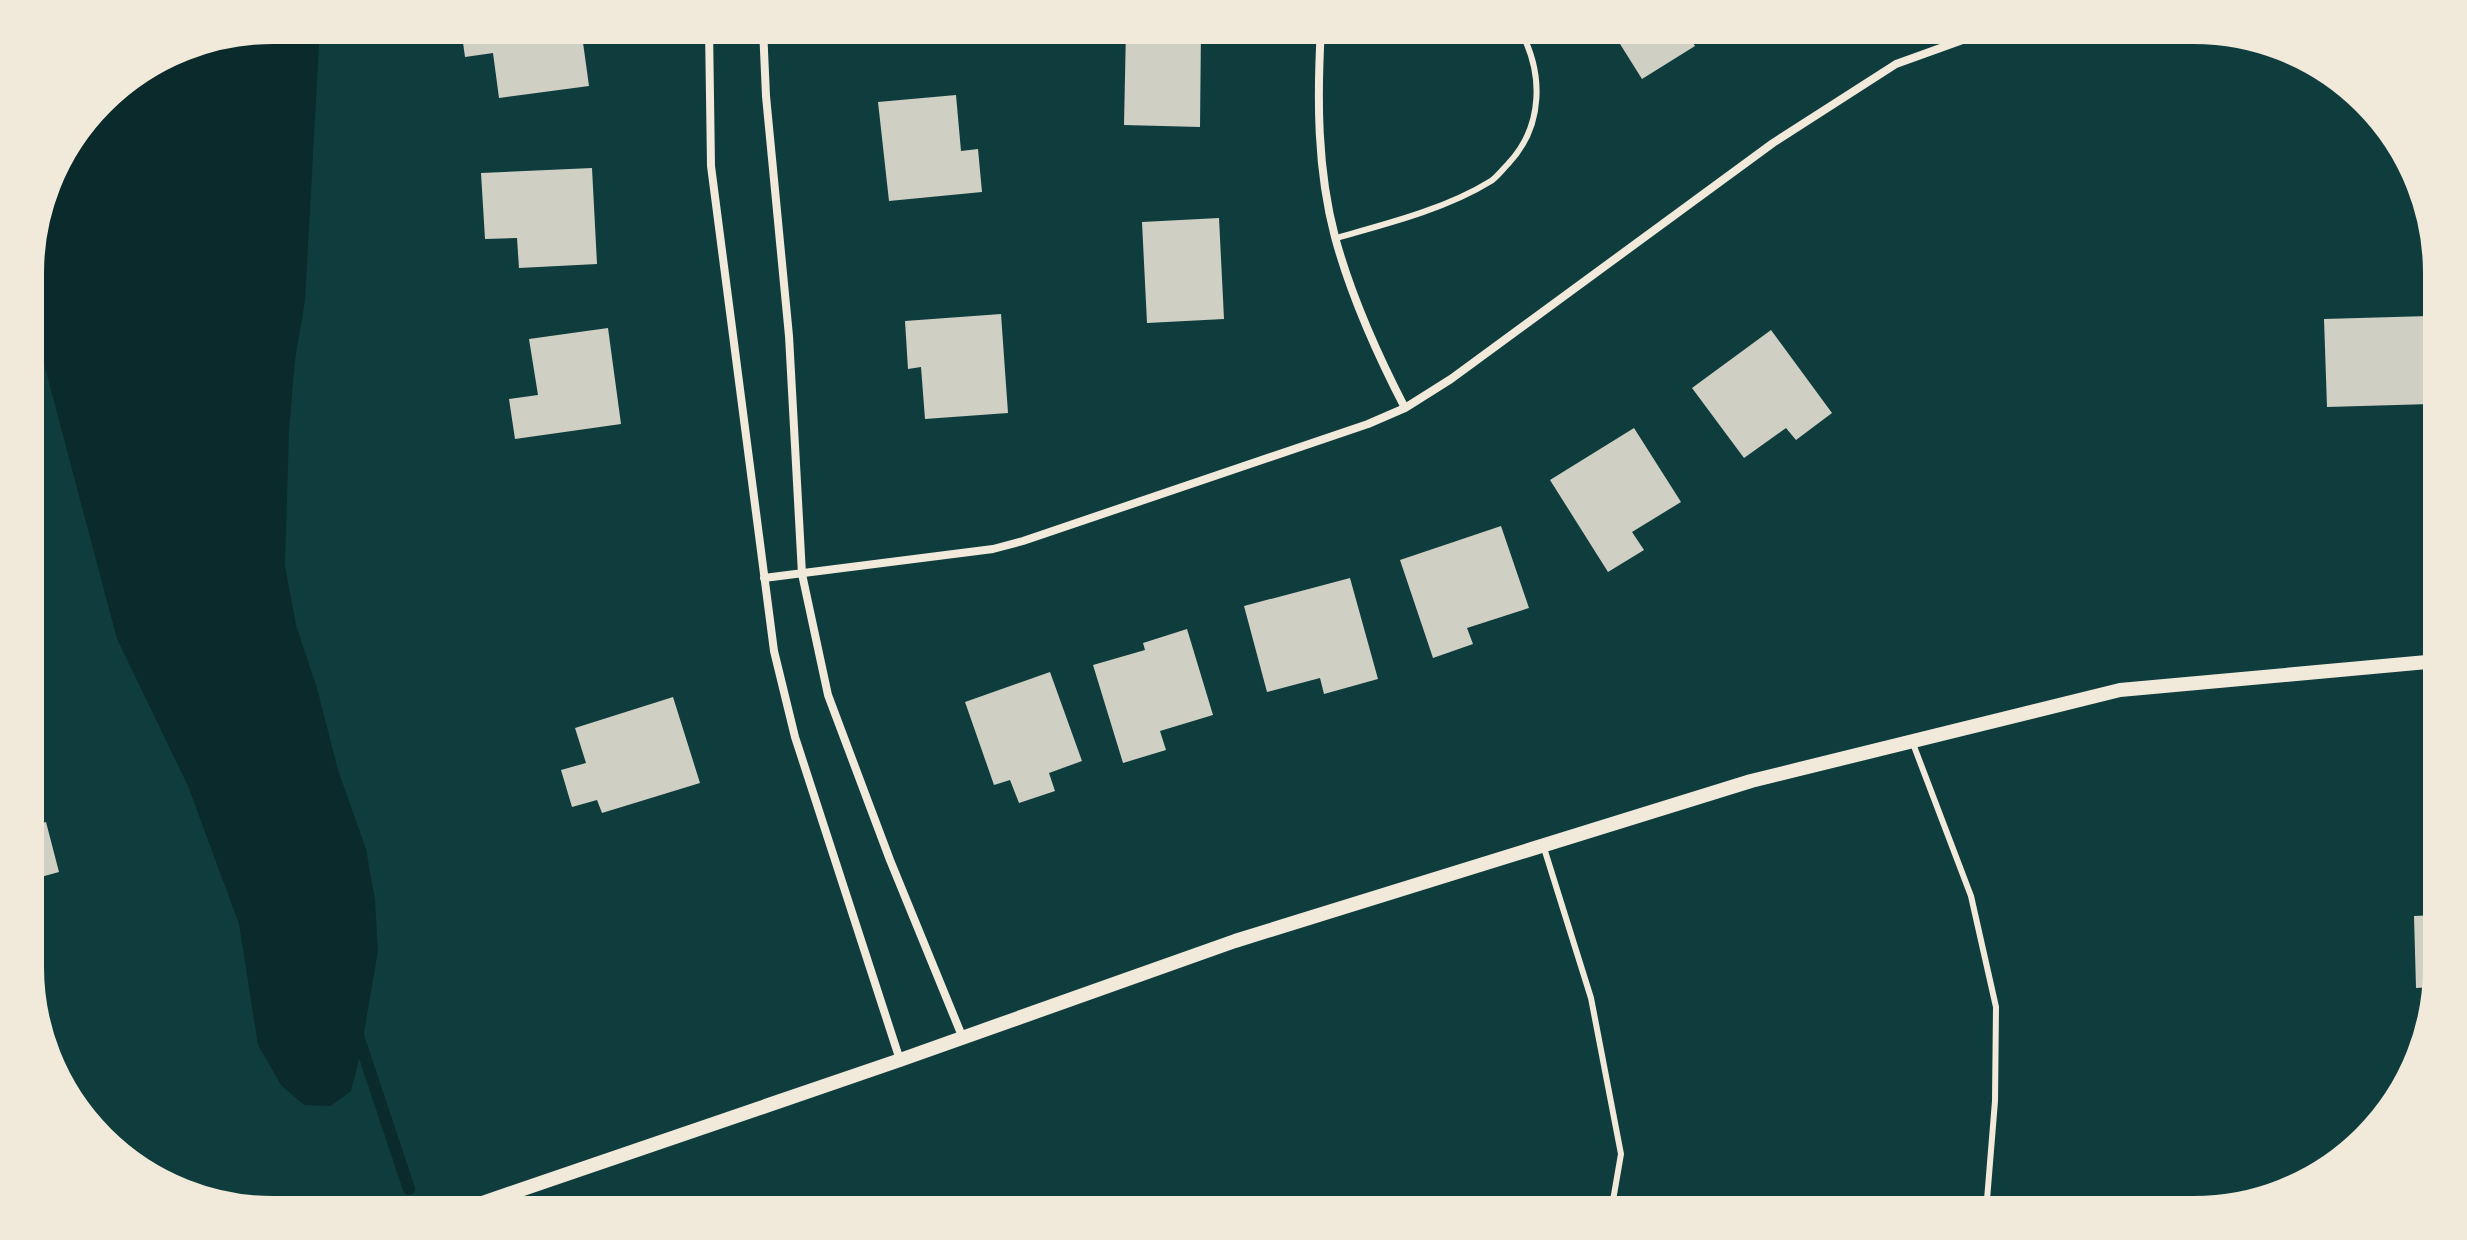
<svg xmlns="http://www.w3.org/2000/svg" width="2467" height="1240" viewBox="0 0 2467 1240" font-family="Overpass,sans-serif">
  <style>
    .water { fill: #0a2a2b }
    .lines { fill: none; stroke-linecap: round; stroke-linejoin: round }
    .stream { stroke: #0a2a2b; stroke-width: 12 }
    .building { fill: #cfcfc3 }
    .service { stroke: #f1e9da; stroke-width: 6 }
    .minor { stroke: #f1e9da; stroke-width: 8 }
    .tertiary { stroke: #f1e9da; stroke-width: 14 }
    .rim { fill: none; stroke: #f1e9da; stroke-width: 4 }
  </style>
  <rect width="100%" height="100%" fill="#0f3d3e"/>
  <!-- water -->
  <path class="water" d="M273,28H320L305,301L295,360L289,430L285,566L296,625L317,688L338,770L366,849L375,900L378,951L360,1056L351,1091L331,1106L304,1105L281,1085L258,1045L239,924L188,786L117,639L43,360L29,327V257L53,164L111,89L180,47Z"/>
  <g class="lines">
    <!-- stream -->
    <path class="stream" d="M357,1033L409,1189"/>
  </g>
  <!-- building -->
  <path class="building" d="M461,28H581L589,86L499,98L493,53L465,57Z
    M1126,28H1201L1200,127L1124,125Z
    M1610,28H1684L1695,46L1642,79Z
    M956,95L961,151L978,149L982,192L889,201L878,102Z
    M592,168L597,264L519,268L517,238L485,239L481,173Z
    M1219,218L1224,319L1147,323L1142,222Z
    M1001,314L1008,413L925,419L921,367L908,369L905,321Z
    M2429,316L2431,404L2327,407L2324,319Z
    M608,328L621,424L515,439L509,399L538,395L529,339Z
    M1771,330L1832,413L1796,440L1786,428L1744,458L1692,388Z
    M1634,428L1681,502L1632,532L1644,550L1608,572L1550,480Z
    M1501,526L1529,608L1467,628L1473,644L1433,658L1400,560Z
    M1350,578L1378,679L1324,694L1320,678L1267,692L1244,606Z
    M1187,629L1213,715L1160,731L1166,750L1123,763L1093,665L1145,650L1143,643Z
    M1050,672L1082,761L1049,773L1055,791L1019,803L1010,780L994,785L965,702Z
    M673,697L700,783L602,813L597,800L572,807L561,770L586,763L575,728Z
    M46,822L59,872L30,880V826Z
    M2439,915V967L2434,987L2416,988L2414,916Z"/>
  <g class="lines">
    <!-- service -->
    <path class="service" d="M1336,238C1386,224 1446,209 1491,181C1497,177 1503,169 1508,164C1544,126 1544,72 1519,28
      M1912,741L1971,896L1996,1007L1995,1101L1986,1212
      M1544,848L1591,998L1621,1154L1611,1212"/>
    <!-- minor -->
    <path class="minor" d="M709,28L711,166L774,651L795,737L900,1060
      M763,28L766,96L789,336L802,574L828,695L890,860L962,1036
      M1321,28C1317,98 1317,169 1335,237C1351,296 1377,354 1405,408
      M764,578L993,549L1023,541L1368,424L1405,408L1451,379L1773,143L1896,64L1996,28"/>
    <!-- tertiary -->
    <path class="tertiary" d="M456,1212L900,1060L1235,941L1751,781L2120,690L2438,661"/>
  </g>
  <!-- crop -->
  <path d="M0 0H2467V1240H0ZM273 42H2194A231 231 0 0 1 2425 273V967A231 231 0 0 1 2194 1198H273A231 231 0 0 1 42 967V273A231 231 0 0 1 273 42Z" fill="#f1e9da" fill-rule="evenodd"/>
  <path class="rim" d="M273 42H2194A231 231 0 0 1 2425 273V967A231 231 0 0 1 2194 1198H273A231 231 0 0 1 42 967V273A231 231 0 0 1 273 42Z"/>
</svg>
